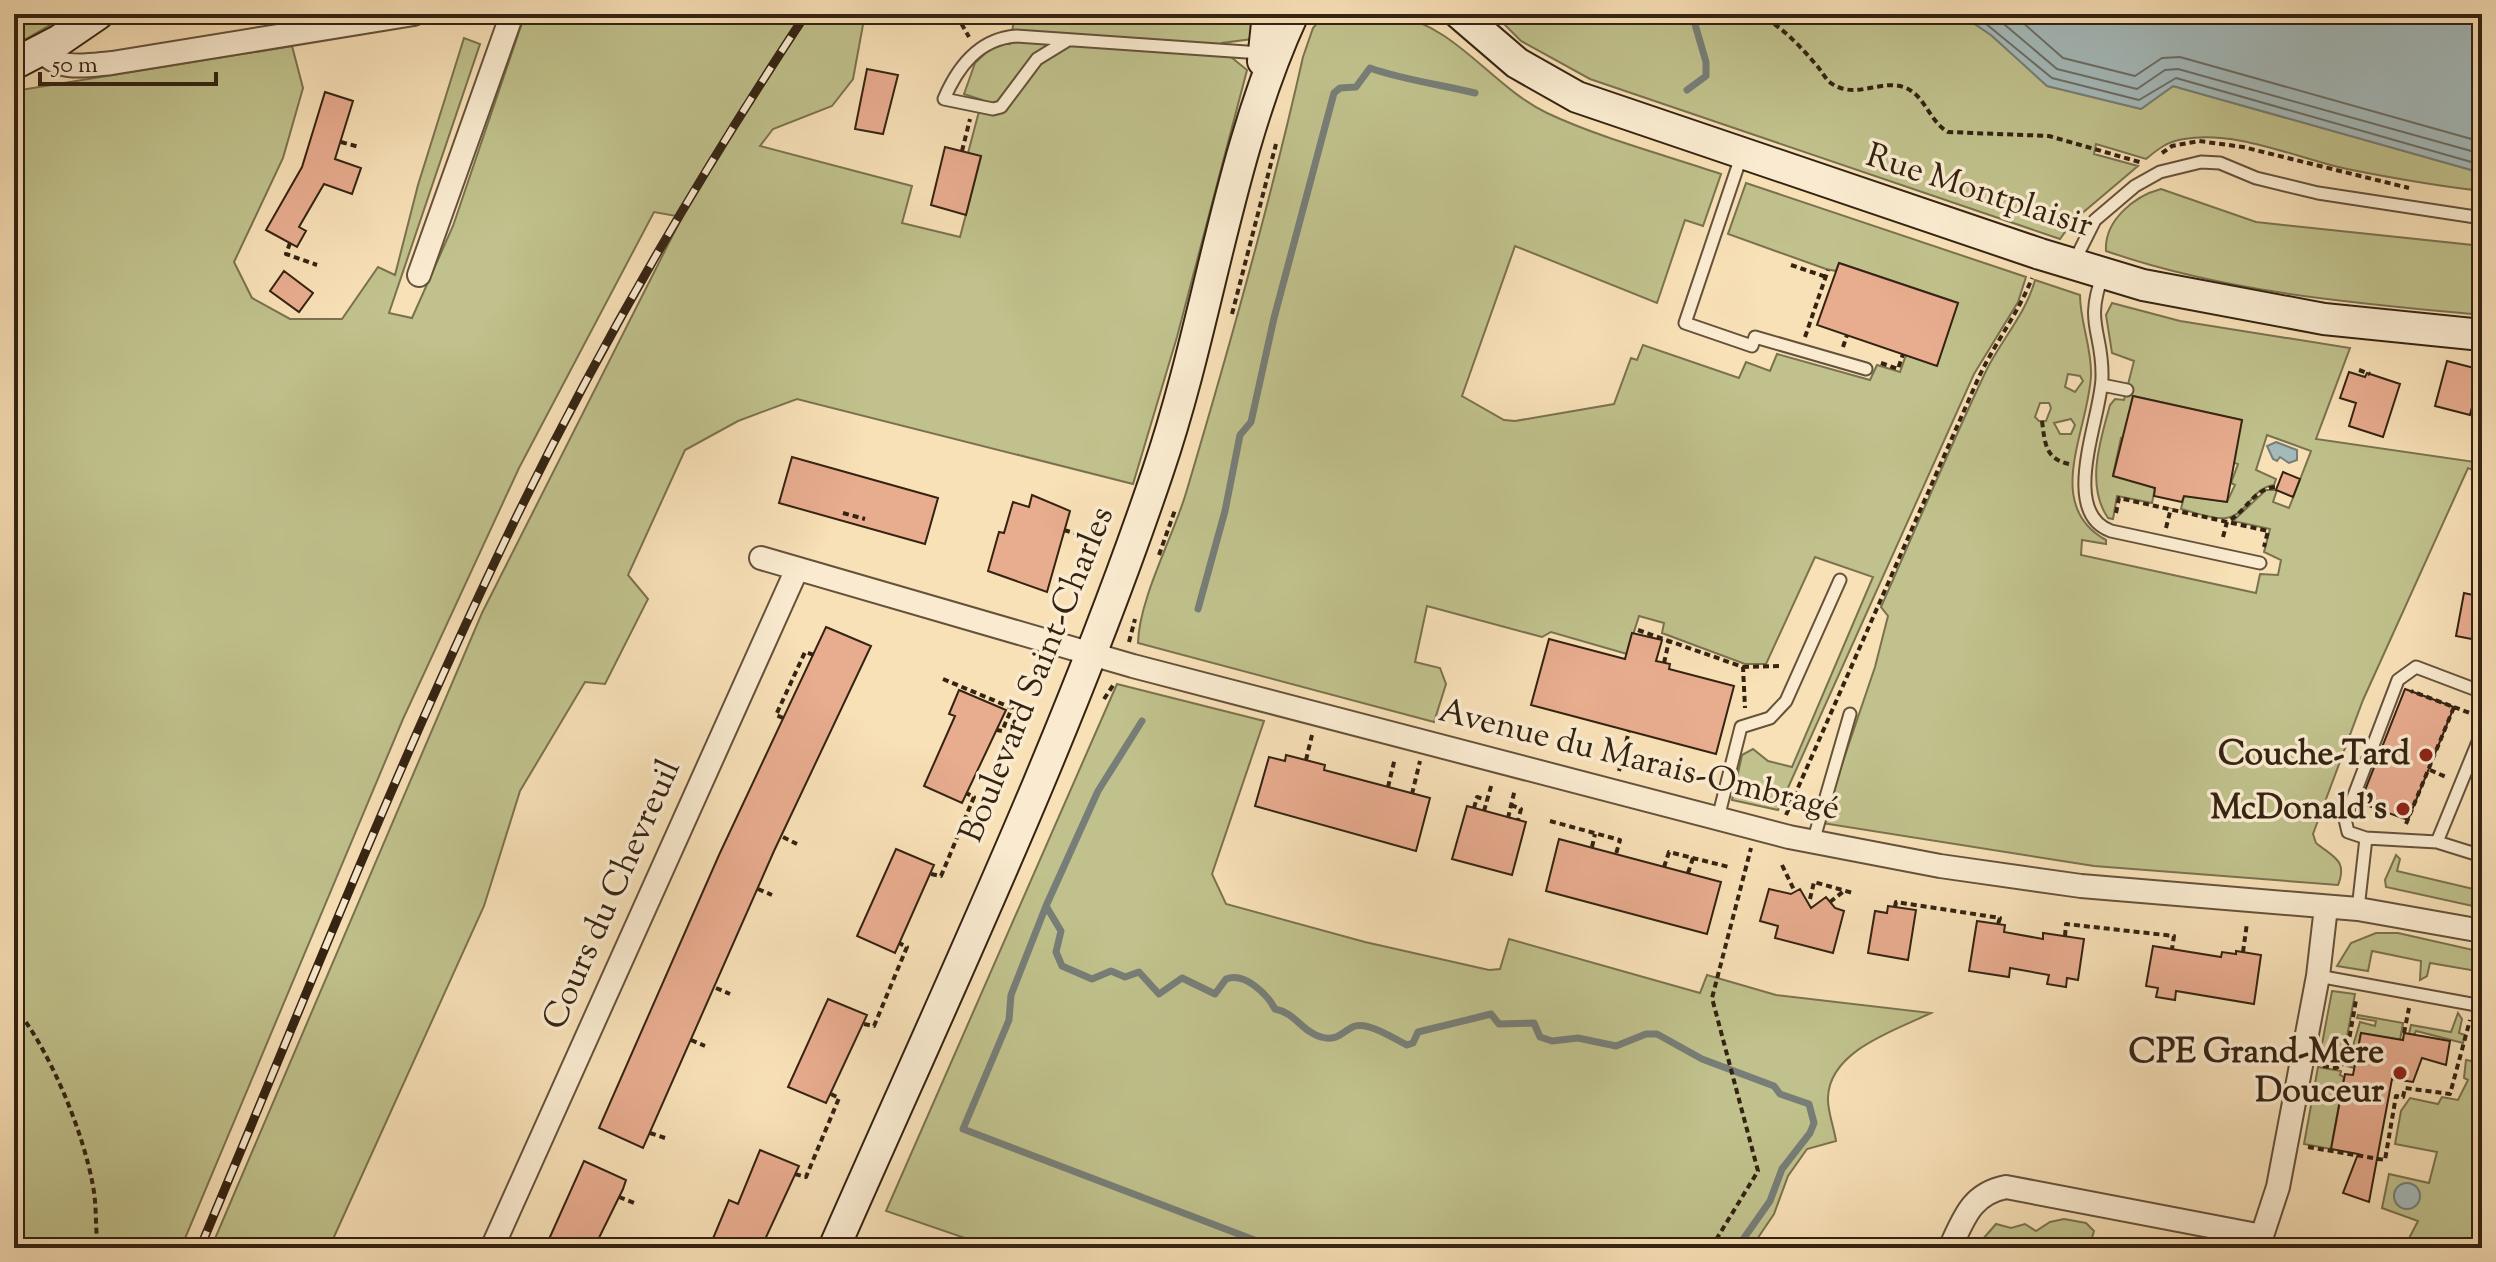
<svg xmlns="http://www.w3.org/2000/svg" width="2496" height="1262" viewBox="0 0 2496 1262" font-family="'Sorts Mill Goudy',serif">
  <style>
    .green { fill: #c0c18c; stroke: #7a724f; stroke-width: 2; fill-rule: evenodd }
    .water { fill: #a4babb; stroke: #777e77; stroke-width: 2 }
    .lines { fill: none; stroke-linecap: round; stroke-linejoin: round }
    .shore { stroke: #6c6e66; stroke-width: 2 }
    .stream { stroke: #777e77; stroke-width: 7 }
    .building { fill: #e8ac8f; stroke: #342312; stroke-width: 2 }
    .lane-casing { stroke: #65523b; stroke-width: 15 }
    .street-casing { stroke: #65523b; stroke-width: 26 }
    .secondary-casing { stroke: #342312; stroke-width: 34 }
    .path { stroke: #342312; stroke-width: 4; stroke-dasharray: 6 4; stroke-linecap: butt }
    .lane { stroke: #faebd0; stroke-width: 11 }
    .street { stroke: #faebd0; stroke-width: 22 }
    .secondary { stroke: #faebd0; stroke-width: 30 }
    .rail-casing { stroke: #342312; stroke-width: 9 }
    .rail { stroke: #faebd0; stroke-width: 6; stroke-dasharray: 18; stroke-linecap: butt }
    .poi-dot { fill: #8f2418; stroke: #faebd0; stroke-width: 3 }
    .labels { text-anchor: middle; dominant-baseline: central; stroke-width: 7; stroke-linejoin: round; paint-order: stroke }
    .street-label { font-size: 34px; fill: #342312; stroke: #faebd0 }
    .poi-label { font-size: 34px; font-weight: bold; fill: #342312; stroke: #faebd0; text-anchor: end }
  </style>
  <rect width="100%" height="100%" fill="#f8e0b7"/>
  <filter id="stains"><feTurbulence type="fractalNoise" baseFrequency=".0025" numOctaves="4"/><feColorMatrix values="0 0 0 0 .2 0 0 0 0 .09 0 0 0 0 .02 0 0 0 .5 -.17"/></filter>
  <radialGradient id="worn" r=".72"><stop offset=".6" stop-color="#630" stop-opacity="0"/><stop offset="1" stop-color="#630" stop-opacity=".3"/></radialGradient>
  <!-- green -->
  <path class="green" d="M14,14H69L14,46Z
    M525,14H865L853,79L832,106L773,129L760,146L912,186L902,223L960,237L981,157L968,153L982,100L964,94L975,63L995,44H1010L1015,14H1259L1252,39L1222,43L1220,54L1231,57L1247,70L1177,337L1133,484L797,399L738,421L685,450L628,575L648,599L605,684L585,682L520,791L484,906L329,1248H211L482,613L682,217L654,212L519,468L403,719L181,1248H14V91L292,46L303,88L283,158L234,262L252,298L290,319H342L378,267L395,275L418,185L464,38L480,44L389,313L412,318L453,226Z
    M1325,14C1347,14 1371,11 1393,15C1456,25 1491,86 1547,113C1600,138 1665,155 1721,174L1703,226L1685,220L1657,303L1515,246L1462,396L1504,420L1515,421L1614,404L1631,358L1637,360L1643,345L1739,378L1746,362L1770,371L1777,354L1870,380L1877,365L1900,372L1906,355L1937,365L1958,303L1839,263L1836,271L1826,269L1728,234L1746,183L2026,277L2018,302L1974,374L1778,810L1732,800L1742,755L1753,749L1768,761L1792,767L1873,577L1815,557L1766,664H1745L1662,633L1664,623L1639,616L1627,654L1551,632L1542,637L1427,606L1415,662L1440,668L1446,684L1434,722L1138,643C1139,599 1173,537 1186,493C1229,349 1270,204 1303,57L1313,28Z
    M1494,14H1960L1991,35L2048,86L2141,109L2173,86L2482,173V191C2437,186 2392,178 2347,169C2296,158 2237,130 2184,139C2168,141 2158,149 2146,159L2096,144L2094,154L2138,166L2073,221L2060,239L1590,79L1521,41Z
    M2161,189L2256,222L2482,246V315C2355,303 2227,293 2106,251C2104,221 2134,196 2161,189Z
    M2035,280L2080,295C2080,322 2092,348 2091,375C2089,429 2042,505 2106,540V544L2082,540L2081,555L2256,593L2260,574L2278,575L2281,560L2264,552L2270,529L2233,521L2266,490H2277L2273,502L2289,508L2311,451L2267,435L2256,470L2276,479L2274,485C2251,488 2248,515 2226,518C2213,520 2194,512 2181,509L2184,496L2227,502L2235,485L2231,483L2238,464L2232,462L2242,420L2133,396L2131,405L2136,407L2126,439L2121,438L2113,475L2155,488L2152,503L2117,496L2113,519L2108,518C2085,485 2101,438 2110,405L2115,399L2124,400L2134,361L2112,353L2106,315L2112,303L2180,321L2350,348L2316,439L2482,463V474L2468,468L2363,700L2313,834L2316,843C2333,857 2348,860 2338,885L2094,866L1822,823L1875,667L1888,616L1881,607C1916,528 1949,449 1986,371C2001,340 2026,314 2035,280ZM2068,374L2080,376L2083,381L2075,392L2065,387ZM2040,403H2049L2051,408L2046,421H2039L2035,417ZM2071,419L2075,425L2071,434H2060L2054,423Z
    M1117,684L1264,721L1212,874L1226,904L1365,942L1489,970L1500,969L1509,939L1700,993L1707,975L1776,995L1931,1013C1896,1030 1830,1050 1828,1097C1827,1110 1834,1127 1836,1141L1807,1149L1788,1176L1774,1214L1751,1248H994L886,1211Z
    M2396,855L2400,859L2397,871L2482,891V908L2386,887L2385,880Z
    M2376,933H2398L2482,952V989L2477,991V971L2430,963L2427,976L2420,980L2421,961L2372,951L2368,971L2337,966L2351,943Z
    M2332,991L2355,994L2343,1058L2334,1063L2319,1060Z
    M2458,1013L2462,1019L2459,1033L2465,1035L2463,1043L2416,1031L2414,1035L2409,1034L2411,1025L2451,1032Z
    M2358,1015L2403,1023L2400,1040L2361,1033L2354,1068L2347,1066L2360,1022L2375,1026L2376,1021L2357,1018Z
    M2466,1060L2482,1063V1248H2404L2418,1221L2382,1208L2389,1174L2429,1183L2437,1152L2395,1144L2401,1111L2410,1098L2438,1104L2442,1097L2458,1100L2468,1080L2464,1078Z
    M2318,1067L2341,1071L2340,1075L2344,1077L2331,1149L2304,1144Z
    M2064,1219L2086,1223L2094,1231L2091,1241L2104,1248H1975L1996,1224L2011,1228L2025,1224L2036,1231L2050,1222Z"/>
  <!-- water -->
  <path class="water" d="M1960,14H2482V173L2173,86L2141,109L2047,86L1991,35Z
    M2276,442L2297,450V460L2289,463L2280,457L2277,461L2273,459L2267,446Z
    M2394 1196a13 13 0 1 1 26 0a13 13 0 1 1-26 0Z"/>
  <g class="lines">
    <!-- shore -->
    <path class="shore" d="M1974,14L2052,78L2139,100L2176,78L2482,165
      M1992,14L2057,69L2137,89L2165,70L2178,69L2482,154
      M2013,14L2063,58L2135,76L2162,58L2180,57L2482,142"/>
    <!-- stream -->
    <path class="stream" d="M1687,90L1706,76V62L1692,14
      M1198,609L1225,511L1240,435L1251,422L1274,318L1334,93L1340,88L1356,87L1370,68C1403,80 1439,84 1475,93
      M1142,721L1098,791L1046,906L1061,931L1056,952L1062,966L1092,979L1111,971L1125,977L1139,972L1159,994L1182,978L1215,994L1226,979C1245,972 1267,994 1275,1009C1296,1013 1302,1032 1321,1037C1338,1042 1342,1031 1355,1026C1369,1022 1395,1039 1407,1045L1413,1043L1418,1032L1491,1014L1499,1024L1534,1023L1540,1037L1552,1041L1578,1038L1616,1046L1646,1034H1657L1702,1059L1774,1086L1780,1094L1809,1104L1814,1123L1810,1133L1782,1169L1770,1201L1737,1248
      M1046,906L1011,995L1009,1020L963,1129L1275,1248"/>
  </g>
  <!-- building -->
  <path class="building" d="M867,69L898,75L883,134L855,129Z
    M325,92L353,101L335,159L361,168L352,194L324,184L299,227L306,231L297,247L266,230L302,167Z
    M945,147L981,156L966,215L931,205Z
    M1839,263L1958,303L1937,366L1817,325Z
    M284,271L313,293L299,312L270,291Z
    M2447,361L2478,369L2476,376L2480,377L2470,415L2435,406Z
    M2349,372L2365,377L2367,373L2400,384L2383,437L2349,426L2356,403L2340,398Z
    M2133,396L2242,420L2227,502L2184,496L2182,502L2154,496L2155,488L2113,476Z
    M792,457L938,498L925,544L779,503Z
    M2283,472L2300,479L2293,497L2276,490Z
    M1032,495L1070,511L1047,592L988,571L999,532L1004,533L1013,502L1029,507Z
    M2464,593L2482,597V641L2456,636Z
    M826,627L871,646L774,851L643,1148L599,1128L719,855Z
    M1632,633L1662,640L1656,661L1670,664L1669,669L1734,686L1716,754L1531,705L1549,639L1625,659Z
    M2405,689L2454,707L2408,820L2360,803Z
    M959,690L1006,710L962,803L924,786L955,716L949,714Z
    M1286,755L1325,765L1324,770L1430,798L1416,851L1255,806L1269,757L1285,761Z
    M1467,806L1526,822L1512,875L1452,859Z
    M1559,839L1721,882L1707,934L1546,891Z
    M896,849L934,865L895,953L857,936Z
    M1769,889L1791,894L1800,889L1811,908L1826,897L1835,908L1844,911L1833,953L1775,938L1778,926L1760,921Z
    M1888,906L1916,910L1908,960L1868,953L1875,911L1887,913Z
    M1977,921L2005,925L2004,932L2043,939V933L2084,939L2078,980L2067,978L2066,987L2047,984L2049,975L2010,968L2009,977L1969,971Z
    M2153,946L2221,957L2222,952L2236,954V951L2261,955L2254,1004L2176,991L2175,1000L2156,997L2158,988L2146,986Z
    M828,999L867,1015L826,1103L788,1087Z
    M2361,1033L2403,1040L2404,1033L2450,1041L2446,1065L2422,1058L2413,1082L2392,1079L2369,1202L2343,1193L2358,1154L2331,1149L2345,1074L2353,1075Z
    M760,1150L799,1166L761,1248H709L729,1200L738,1204Z
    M584,1161L626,1180L623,1189L594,1248H545Z"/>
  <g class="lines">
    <!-- lane casing -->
    <g class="lane-casing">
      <path id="lane" d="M1068,40L1037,59L1001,107L993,109L944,99C958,66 979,39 1016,36L1261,53
        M1742,154L1685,323L1752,346L1755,337L1866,369
        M2073,264L2095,220L2135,186L2160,172L2201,162L2220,163L2256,178L2318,193L2482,218
        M2103,274C2084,325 2103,331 2102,377C2102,415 2058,512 2111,531L2260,563
        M2102,385L2127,390
        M2471,760L2482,765
        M1718,818L1741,727L1770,718L1786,701L1840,580
        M2366,838L2348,832L2345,819L2398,680L2416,667L2482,692
        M1813,842L1850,714
        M2437,842L2482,732
        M2358,909L2366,838L2437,842L2482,856
        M2318,976L2482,1006"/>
    </g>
    <!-- street casing -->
    <g class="street-casing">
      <path id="street" d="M42,50C58,72 88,65 112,63L414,14
        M419,275L512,14
        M761,558L1133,666L1789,837L1940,866L2081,886L2358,909L2482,931
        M492,1248L797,569
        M1950,1248C1964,1218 1971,1194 2006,1187L2262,1236
        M2258,1248L2278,1187L2318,976L2326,907"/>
    </g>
    <!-- secondary casing -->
    <g class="secondary-casing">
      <path id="secondary" d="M1460,14L1517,63L1577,97L2040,254L2143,285L2324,319L2482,335
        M1263,61L1268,14
        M14,64L60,40L98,14
        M834,1248C947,991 1068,737 1158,471C1209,322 1227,157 1293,14"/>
    </g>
    <!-- path -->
    <path class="path" d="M962,14L961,23L969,37
      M1414,14L1434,21
      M1634,14L1659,17L1676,14
      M1757,14C1781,25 1801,47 1818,67C1823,73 1826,81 1834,85C1858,99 1882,78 1906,88C1926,97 1929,121 1948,132L2049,136L2143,163
      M341,142L359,147
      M962,151L970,119
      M2162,153L2172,146L2199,141L2243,147L2409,188
      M290,243L286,254L317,265
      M1791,265L1826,277
      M1232,314L1276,144
      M1805,337L1828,270
      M1843,347L1847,335
      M1881,363L1898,369L1903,354
      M2359,370L2370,374
      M2042,421C2045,443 2045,459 2069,464
      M843,513L865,519
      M2116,513L2119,498L2268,531L2264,547
      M2166,528L2171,508
      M1064,530L1104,542
      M2223,537L2227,522C2246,512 2253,489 2275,487
      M1159,555L1175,510
      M1638,630L1669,641
      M1129,642L1135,619
      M1664,663L1669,641L1743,667L1745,708
      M1743,667L1783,666
      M943,679L1012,708L1002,731L997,730
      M1104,699L1114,684
      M2454,707L2478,716
      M783,718L776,715L805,652L814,655
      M1306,760L1312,735
      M2430,770L2446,777
      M1619,771L1629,731
      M1388,787L1395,758
      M1412,794L1420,761
      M1511,805L1521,809L1518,820
      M1474,808L1477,797L1487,800
      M1484,811L1492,783
      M1786,815L1978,379C1994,344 2018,314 2032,278
      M1508,818L1515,789
      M1550,821L1620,840L1616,854
      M2406,824L2454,707L2411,691
      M783,837L797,844
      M1592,847L1595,834
      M1782,865L1795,892
      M1664,867L1669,852L1729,867
      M1688,873L1693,858
      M931,874L941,876L974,797L966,793
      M758,889L772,895
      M1810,899L1814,882L1853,893
      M1830,902L1844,891
      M1895,907L1896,902L2000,918L1998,924
      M2065,936L2066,924L2174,936L2172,949
      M2243,952L2247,923
      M716,988L730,994
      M14,1006C50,1050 83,1131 93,1186C97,1207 95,1228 98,1248
      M864,1024L874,1026L907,947L899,943
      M2404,1033L2409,1008
      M691,1040L705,1046
      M2323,1066L2336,1068L2345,1063L2356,1000
      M650,1133L665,1138
      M2308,1147L2385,1160L2396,1096L2403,1097L2405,1088L2450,1094L2470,1020
      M795,1174L806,1177L839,1098L831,1094
      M619,1197L637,1204
      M763,1242L773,1245L771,1248
      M1711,1248L1758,1171L1712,998L1751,848"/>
    <!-- lane -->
    <use href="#lane" class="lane"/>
    <!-- street -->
    <use href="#street" class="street"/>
    <!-- secondary -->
    <use href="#secondary" class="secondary"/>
    <!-- rail casing -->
    <g class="rail-casing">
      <path id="rail" d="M200,1248C302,1006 399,760 513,524C599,347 698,177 806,14"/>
    </g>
    <!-- rail -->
    <use href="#rail" class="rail"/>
  </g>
  <!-- markers -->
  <g class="poi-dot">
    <circle cx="2426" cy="755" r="8"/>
    <circle cx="2403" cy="809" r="8"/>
    <circle cx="2400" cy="1073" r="8"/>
  </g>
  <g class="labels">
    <!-- street labels -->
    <g class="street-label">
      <text transform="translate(1979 192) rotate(18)">Rue Montplaisir</text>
      <text transform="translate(1038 675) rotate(-68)">Boulevard Saint-Charles</text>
      <text transform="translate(1639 761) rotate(14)">Avenue du Marais-Ombragé</text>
      <text transform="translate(613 895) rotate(-66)">Cours du Chevreuil</text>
    </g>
    <!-- poi labels -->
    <g class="poi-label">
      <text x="2410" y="755">Couche-Tard</text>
      <text x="2387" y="809">McDonald's</text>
      <text x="2384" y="1053">CPE Grand-Mère<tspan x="2384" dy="39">Douceur</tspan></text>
    </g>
  </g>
  <!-- margin -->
  <rect width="2496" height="1262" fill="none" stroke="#f8e0b7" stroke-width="48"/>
  <rect x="16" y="16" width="2464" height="1230" fill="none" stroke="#342312" stroke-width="4"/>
  <rect x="24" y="24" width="2448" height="1214" fill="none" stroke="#342312" stroke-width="2"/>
  <!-- scale -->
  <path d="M40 72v12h176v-12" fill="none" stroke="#342312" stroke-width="4"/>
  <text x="52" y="72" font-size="24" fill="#342312" stroke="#faebd0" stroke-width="6" paint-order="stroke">50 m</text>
  <rect width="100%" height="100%" filter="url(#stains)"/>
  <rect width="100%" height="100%" fill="url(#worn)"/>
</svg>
